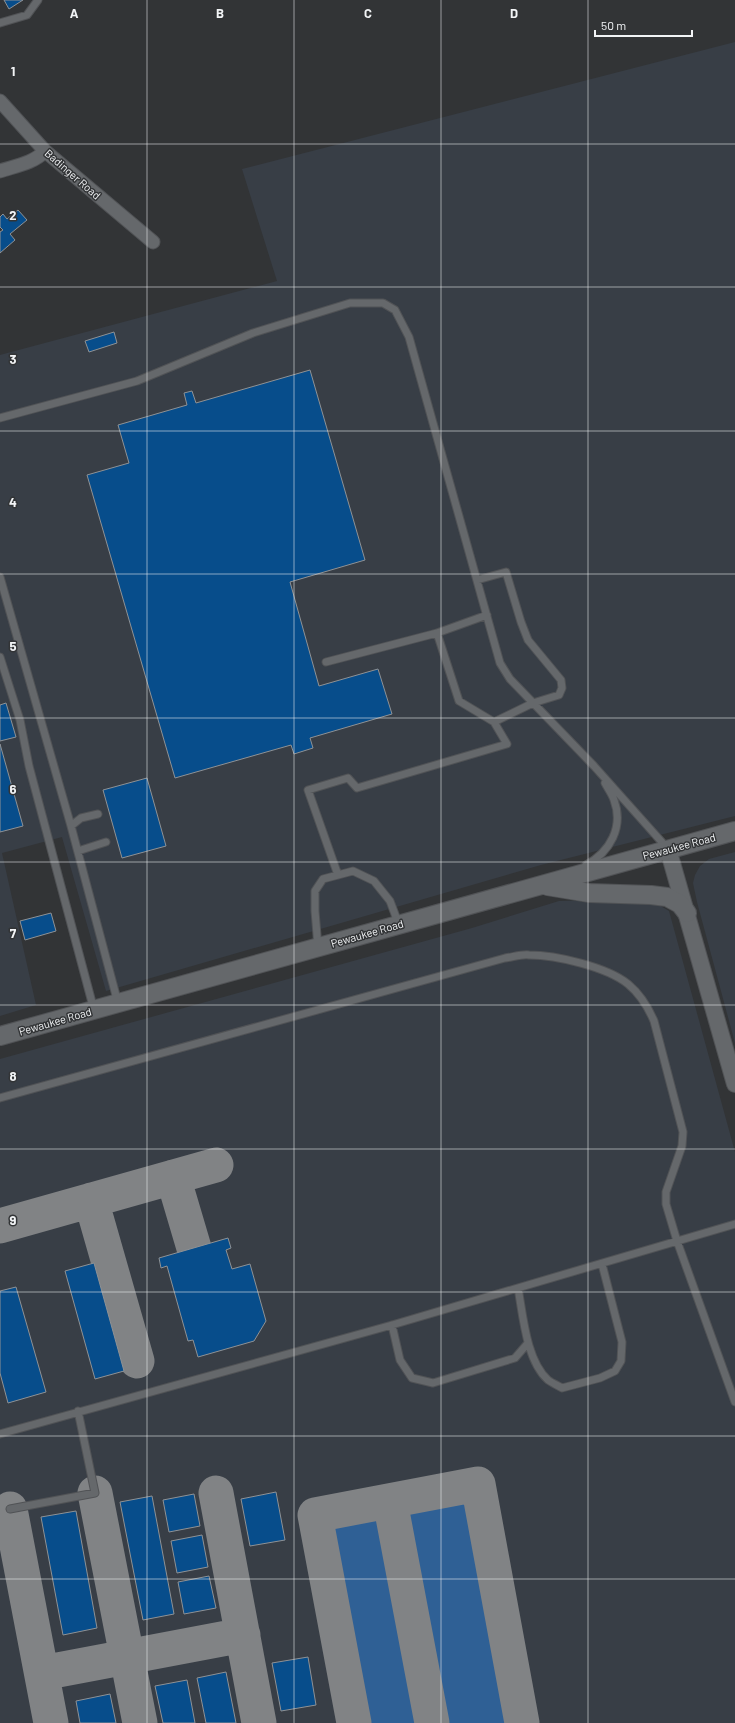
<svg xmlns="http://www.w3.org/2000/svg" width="735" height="1723" viewBox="0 0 735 1723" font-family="Barlow,sans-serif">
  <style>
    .built { fill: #383e46 }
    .green { fill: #2f6095 }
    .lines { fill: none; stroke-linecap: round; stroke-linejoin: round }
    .taxiway { stroke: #818385; stroke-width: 35 }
    .building { fill: #074d8b; stroke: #8f9295 }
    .service-casing { stroke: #515356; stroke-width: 9 }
    .minor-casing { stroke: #515356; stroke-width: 15 }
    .tertiary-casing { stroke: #515356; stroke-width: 18 }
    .secondary-casing { stroke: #515356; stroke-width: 20 }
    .service { stroke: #65686b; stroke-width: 7 }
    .minor { stroke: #65686b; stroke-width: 13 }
    .tertiary { stroke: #65686b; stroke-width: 16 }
    .secondary { stroke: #65686b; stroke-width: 18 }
    .grid { fill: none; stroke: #f2f4f6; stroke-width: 1; stroke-opacity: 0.55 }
    .labels { text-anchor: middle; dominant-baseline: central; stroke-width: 3; stroke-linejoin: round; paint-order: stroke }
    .street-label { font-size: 11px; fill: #f2f4f6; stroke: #323436 }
    .grid-label { font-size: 13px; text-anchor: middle; font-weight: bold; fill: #f2f4f6; stroke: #323436; stroke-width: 3; stroke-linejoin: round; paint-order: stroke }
  </style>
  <rect width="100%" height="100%" fill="#323436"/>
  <!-- built -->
  <path class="built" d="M735,42V816L541,865L106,991L62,837L2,853L36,1005L0,1016V355L277,281L242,169Z
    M735,852V1043L697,902L693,883L695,875L700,866L709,859Z
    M631,899L652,901L669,911L735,1152V1723H0V1059L472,928L559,901Z"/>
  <!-- green -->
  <path class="green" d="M456,1496C464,1497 467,1500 470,1507L512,1723H440L400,1517L402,1511L412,1503Z
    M373,1512C380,1513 383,1516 386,1523L424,1723H362L325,1531C332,1513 356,1515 373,1512Z"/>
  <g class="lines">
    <!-- taxiway -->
    <path class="taxiway" d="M173,1177L194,1248
      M91,1200L137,1361
      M0,1226L216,1165
      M95,1493L140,1723
      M216,1493L259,1723
      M390,1501L432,1723
      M10,1509L51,1723
      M42,1673L243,1635
      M354,1723L315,1515L478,1484L522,1723"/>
  </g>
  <!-- building -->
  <path class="building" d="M4,0H23L9,9Z
    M18,210L27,220L10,234L15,240L0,253V232L3,230L0,227V217L3,214L7,219Z
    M114,332L117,343L89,352L85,341Z
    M310,370L365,560L290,582L319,686L378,669L392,714L310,738L313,748L294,754L291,745L175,778L87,475L129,463L118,425L187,405L184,393L192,391L196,403Z
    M6,703L16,737L0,741V705Z
    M0,744L23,826L0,832Z
    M147,778L166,846L122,858L103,790Z
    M51,913L56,931L25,940L20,921Z
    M228,1238L231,1248L226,1250L232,1269L250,1264L266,1321L254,1341L198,1357L193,1340L188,1341L167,1266L161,1268L159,1258Z
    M94,1263L124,1371L95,1379L65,1271Z
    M16,1287L46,1392L8,1403L0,1373V1291Z
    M276,1492L285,1540L250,1546L241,1499Z
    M194,1494L200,1526L169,1532L163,1500Z
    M152,1496L174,1614L143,1620L120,1502Z
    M76,1511L97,1628L63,1635L41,1517Z
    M202,1535L208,1567L177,1573L171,1541Z
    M209,1576L216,1608L184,1614L178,1582Z
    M308,1657L316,1705L281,1711L272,1663Z
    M226,1672L236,1723H206L197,1678Z
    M187,1680L195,1723H163L155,1686Z
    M110,1694L116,1723H80L76,1701Z"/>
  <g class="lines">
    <!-- service casing -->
    <g class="service-casing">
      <path id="service" d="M0,23L27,15L38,0
        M0,418L137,381L253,333L350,303H383L395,310L409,337L500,663L510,679L594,766L668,849
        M0,577L71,826
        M487,615L437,633L459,701L494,722
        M0,657L20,720L29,766L94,1010
        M326,662L437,633
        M98,814L81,818L71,826L118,1003
        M78,851L106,842
        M586,865C610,852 624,827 614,800C612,794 608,789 605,783
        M338,875L308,790L348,778L357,788L507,744L494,722L533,703L559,695L562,688L561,680L528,640L521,622L506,572L477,580
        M318,947L315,911V891L323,879L353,871L374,881L390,901L399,925
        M0,1098L505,958C513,957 522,954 529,955C556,955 607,967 628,984C640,994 648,1007 654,1021L683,1132L682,1146L666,1192V1204L677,1241L735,1402
        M518,1288C523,1315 526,1360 548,1380C552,1383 557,1385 562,1388L600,1378L615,1371L621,1361L622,1342L602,1264
        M392,1325L400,1360L412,1378L433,1383L515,1358L528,1343
        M0,1434L392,1325L735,1224
        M10,1509L95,1493L78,1411"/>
    </g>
    <!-- minor casing -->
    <g class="minor-casing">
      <path id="minor" d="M0,101L45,151L153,242
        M0,171C15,166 34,163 45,151"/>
    </g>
    <!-- tertiary casing -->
    <g class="tertiary-casing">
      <path id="tertiary" d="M668,849L735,1084"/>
    </g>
    <!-- secondary casing -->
    <g class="secondary-casing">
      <path id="secondary" d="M547,886L589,893L651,895L667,897L680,904L687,913
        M0,1036L735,831"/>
    </g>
    <!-- service -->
    <use href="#service" class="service"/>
    <!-- minor -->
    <use href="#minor" class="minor"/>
    <!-- tertiary -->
    <use href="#tertiary" class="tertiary"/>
    <!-- secondary -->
    <use href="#secondary" class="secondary"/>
  </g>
  <!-- grid -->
  <path class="grid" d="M147,0V1723M294,0V1723M441,0V1723M588,0V1723M0,144H735M0,287H735M0,431H735M0,574H735M0,718H735M0,862H735M0,1005H735M0,1149H735M0,1292H735M0,1436H735M0,1579H735"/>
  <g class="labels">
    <!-- street labels -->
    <g class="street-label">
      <text transform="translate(73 174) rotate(41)">Badinger Road</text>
      <text transform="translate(679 846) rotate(-15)">Pewaukee Road</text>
      <text transform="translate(367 933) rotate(-16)">Pewaukee Road</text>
      <text transform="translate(55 1021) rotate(-16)">Pewaukee Road</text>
    </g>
  </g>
  <g class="grid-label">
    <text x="74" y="18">A</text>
    <text x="220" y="18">B</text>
    <text x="368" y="18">C</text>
    <text x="514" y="18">D</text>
    <text x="13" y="76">1</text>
    <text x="13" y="220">2</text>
    <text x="13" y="364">3</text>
    <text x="13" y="507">4</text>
    <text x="13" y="651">5</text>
    <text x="13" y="794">6</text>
    <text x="13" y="938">7</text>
    <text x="13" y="1081">8</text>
    <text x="13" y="1225">9</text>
  </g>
  <!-- scale -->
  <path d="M595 30v6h97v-6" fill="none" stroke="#f2f4f6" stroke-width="2"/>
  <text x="601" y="30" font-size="12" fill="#f2f4f6" stroke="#323436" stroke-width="3" paint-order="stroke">50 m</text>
</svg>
